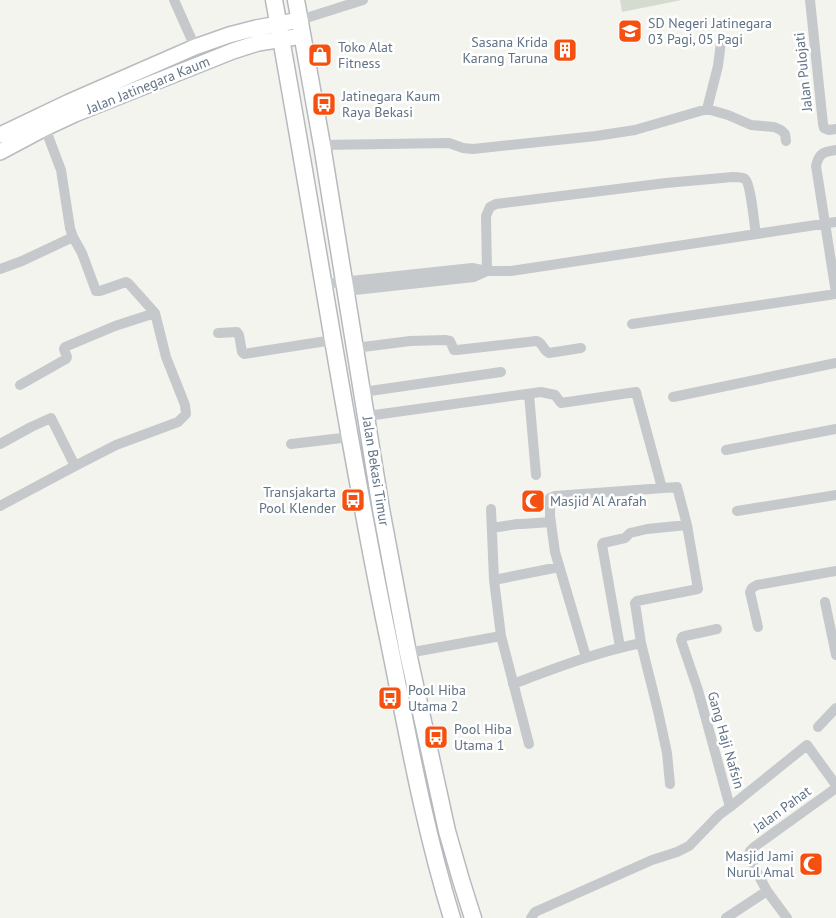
<svg xmlns="http://www.w3.org/2000/svg" width="836" height="918" viewBox="0 0 836 918" font-family="'PT Sans',sans-serif">
  <style>
    .green { fill: #d4dcd0 }
    .lines { fill: none; stroke-linecap: round; stroke-linejoin: round }
    .secondary-casing { stroke: #b7bcc1; stroke-width: 18 }
    .primary-casing { stroke: #b6babe; stroke-width: 19 }
    .street { stroke: #c6c9cc; stroke-width: 10 }
    .secondary { stroke: #fff; stroke-width: 15 }
    .primary { stroke: #fff; stroke-width: 16 }
    .labels { text-anchor: middle; dominant-baseline: central; stroke-width: 5; stroke-linejoin: round; paint-order: stroke }
    .poi-label { font-size: 14px; fill: #607284; stroke: #fff; text-anchor: start }
    .street-label { font-size: 14px; fill: #607284; stroke: #fff }
  </style>
  <rect width="100%" height="100%" fill="#f4f4ef"/>
  <!-- green -->
  <path class="green" d="M620,0H682L622,12Z"/>
  <g class="lines">
    <!-- secondary casing -->
    <g class="secondary-casing">
      <path id="secondary" d="M0,135L69,102L195,47L229,35L256,28L300,20
        M0,152L45,128L75,114L233,51L258,43L302,36"/>
    </g>
    <!-- primary casing -->
    <g class="primary-casing">
      <path id="primary" d="M274,0C314,217 346,436 391,652C409,742 425,831 452,918
        M296,0L322,145L381,509L408,653L447,831L461,880L473,918"/>
    </g>
    <!-- street -->
    <path class="street" d="M174,0L195,47
      M810,0L823,124L824,128L829,130L836,129
      M300,20L363,0
      M707,109L728,115L751,125L774,127L781,130L785,134L786,141
      M322,145L449,143L463,148L473,149L596,136L635,130L707,109L718,66L721,42
      M836,150C823,152 819,153 816,166L836,293
      M0,269L22,261L73,237
      M487,271L486,216L490,207L496,204L666,183L733,177C737,177 742,177 745,179C751,184 754,224 756,234
      M323,284L472,268L487,271H511L836,222
      M347,295L350,291L355,290L474,277L487,271
      M632,324L836,294
      M218,333L237,332L239,335L242,352L244,354L333,340
      M355,348L410,341L445,340L450,341L454,350H457L536,341C543,342 543,351 549,353L581,348
      M20,385L66,359L67,357L64,349L65,347L115,326L155,313
      M363,392L501,372
      M529,394L536,475
      M673,397L836,363
      M367,416L541,392L555,395L561,403L636,392L662,488
      M0,444L31,427L51,418L75,466L116,445L178,422L186,414L185,405L166,357L155,313L129,284L126,282L100,291H96L82,253L73,237L70,228L61,170L45,128
      M291,444L350,437
      M726,450L836,429
      M0,506L75,466
      M491,509L494,580L501,636L529,744
      M737,511L836,495
      M492,528L517,524H522L551,522
      M494,580L559,567
      M825,602L836,655
      M758,627L750,592L752,588L757,585L836,571
      M620,647L602,545L603,543L625,538L630,533L647,529L687,525
      M408,653L501,636
      M586,657L555,552L550,516V498L555,496L677,487L687,525L698,589L637,601L635,603L641,643L658,711L667,753L670,784
      M513,684C556,668 597,652 641,643
      M818,727L836,708
      M730,807L807,745L836,785
      M531,918L535,912L652,860L677,852L689,846L719,815L730,807L698,690L681,640L682,637L685,636L717,629
      M726,918L767,891
      M787,918L767,891L748,856L750,851L754,847L836,788"/>
    <!-- secondary -->
    <use href="#secondary" class="secondary"/>
    <!-- primary -->
    <use href="#primary" class="primary"/>
  </g>
  <!-- icons -->
  <defs>
    <g id="school-square" transform="scale(1.25)"><rect x="-9" y="-9" width="18" height="18" rx="4" fill="#f5500f" stroke="#fff"/><path d="M0-5L7-2L0 1L-7-2ZM-4 1L0 2.5L4 1V4Q0 6-4 4Z" fill="#fff"/></g>
    <g id="building-square" transform="scale(1.25)"><rect x="-9" y="-9" width="18" height="18" rx="4" fill="#f5500f" stroke="#fff"/><path d="M-4-6H4V6H1V3H-1V6H-4ZM-2.5-4.3h1.7v1.8h-1.7ZM.8-4.3h1.7v1.8H.8ZM-2.5-1h1.7V.8h-1.7ZM.8-1h1.7V.8H.8Z" fill="#fff"/></g>
    <g id="shop-square" transform="scale(1.25)"><rect x="-9" y="-9" width="18" height="18" rx="4" fill="#f5500f" stroke="#fff"/><path d="M-5-2.5h2.3a2.7 3.5 0 0 1 5.4 0H5L5.5 6h-11ZM-1.5-2.5h3a1.5 2.3 0 0 0-3 0Z" fill="#fff"/></g>
    <g id="bus-square" transform="scale(1.25)"><rect x="-9" y="-9" width="18" height="18" rx="4" fill="#f5500f" stroke="#fff"/><path d="M-5-6H5V4H4V6H2V4H-2V6H-4V4H-5ZM-3.5-4V0h7V-4ZM-3.5 1.2v1.5H-2V1.2ZM2 1.2v1.5H3.5V1.2Z" fill="#fff"/></g>
    <g id="mosque-square" transform="scale(1.25)"><rect x="-9" y="-9" width="18" height="18" rx="4" fill="#f5500f" stroke="#fff"/><path d="M3.5-4.9A6 6 0 1 0 3.5 4.9A5 5 0 1 1 3.5-4.9Z" fill="#fff"/></g>
  </defs>
  <g fill-rule="evenodd">
    <use href="#school-square" x="630" y="31"/>
    <use href="#building-square" x="565" y="50"/>
    <use href="#shop-square" x="320" y="55"/>
    <use href="#bus-square" x="324" y="104"/>
    <use href="#bus-square" x="353" y="500"/>
    <use href="#mosque-square" x="533" y="501"/>
    <use href="#bus-square" x="390" y="698"/>
    <use href="#bus-square" x="436" y="737"/>
    <use href="#mosque-square" x="811" y="864"/>
  </g>
  <g class="labels">
    <!-- poi labels -->
    <g class="poi-label">
      <text x="648" y="23">SD Negeri Jatinegara<tspan x="648" dy="16">03 Pagi, 05 Pagi</tspan></text>
      <text x="548" y="42" text-anchor="end">Sasana Krida<tspan x="548" dy="16">Karang Taruna</tspan></text>
      <text x="338" y="47">Toko Alat<tspan x="338" dy="16">Fitness</tspan></text>
      <text x="342" y="96">Jatinegara Kaum<tspan x="342" dy="16">Raya Bekasi</tspan></text>
      <text x="336" y="492" text-anchor="end">Transjakarta<tspan x="336" dy="16">Pool Klender</tspan></text>
      <text x="550" y="501">Masjid Al Arafah</text>
      <text x="408" y="690">Pool Hiba<tspan x="408" dy="16">Utama 2</tspan></text>
      <text x="454" y="729">Pool Hiba<tspan x="454" dy="16">Utama 1</tspan></text>
      <text x="794" y="856" text-anchor="end">Masjid Jami<tspan x="794" dy="16">Nurul Amal</tspan></text>
    </g>
    <!-- street labels -->
    <g class="street-label">
      <text transform="translate(803 72) rotate(-96)">Jalan Pulojati</text>
      <text transform="translate(148 85) rotate(-22)">Jalan Jatinegara Kaum</text>
      <text transform="translate(376 471) rotate(81)">Jalan Bekasi Timur</text>
      <text transform="translate(726 740) rotate(74)">Gang Haji Nafsin</text>
      <text transform="translate(782 809) rotate(-36)">Jalan Pahat</text>
    </g>
  </g>
</svg>
